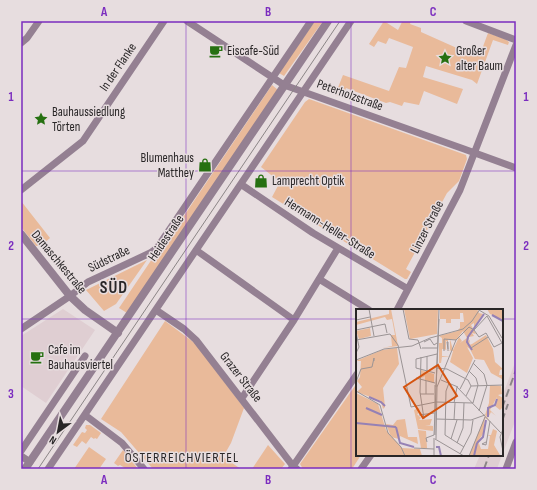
<svg xmlns="http://www.w3.org/2000/svg" width="537" height="490" viewBox="0 0 537 490" font-family="'Sofia Sans Condensed',sans-serif">
  <style>
    .built { fill: #dfced2 }
    .green { fill: #e9ba9a }
    .lines { fill: none; stroke-linecap: round; stroke-linejoin: round }
    .minor { stroke: #948092; stroke-width: 7 }
    .tertiary { stroke: #948092; stroke-width: 8 }
    .tram { stroke: #8b8586; stroke-width: 1 }
    .rail { stroke: #8b8586; stroke-width: 2; stroke-dasharray: 8 4; stroke-linecap: butt }
    .grid { fill: none; stroke: #7b2cbf; stroke-width: 1; stroke-opacity: 0.55 }
    .labels { text-anchor: middle; dominant-baseline: central; stroke-width: 3; stroke-linejoin: round; paint-order: stroke }
    .poi-label { font-size: 13px; fill: #292627; stroke: #e7dddf; text-anchor: start }
    .street-label { font-size: 13px; fill: #292627; stroke: #e7dddf }
    .neighbourhood-label { font-size: 14px; letter-spacing: 1px; fill: #292627; stroke: #e7dddf }
    .district-label { font-size: 17px; font-weight: bold; letter-spacing: 1px; fill: #292627; stroke: #e7dddf }
    .inset-river { fill: none; stroke: #9581b5; stroke-width: 2 }
    .inset-road { fill: none; stroke: #9b9495; stroke-width: 1 }
    .view { fill: #d5540f; fill-opacity: 0.15; stroke: #d5540f; stroke-width: 2 }
    .inset-edge { fill: none; stroke: #292627; stroke-width: 2 }
    .neatline { fill: none; stroke: #7b2cbf; stroke-width: 1.5 }
    .grid-label { font-size: 13px; text-anchor: middle; font-weight: bold; fill: #7b2cbf }
  </style>
  <rect width="100%" height="100%" fill="#e7dddf"/>
  <!-- built -->
  <path class="built" d="M63,309L95,330L46,403L21,386V336Z
    M516,360V419L502,455V397Z
    M480,455H502L497,469H474Z"/>
  <!-- green -->
  <path class="green" d="M315,21H323L284,76L279,73Z
    M384,21L398,30L402,22L400,21H411L410,24L421,28V32L468,53L471,47L481,52L488,33L505,39L509,42L508,45L493,40L477,84L472,80L426,66L423,77L463,89L457,104L424,91L419,105L404,102L402,106L390,102L386,103L346,88L343,97L335,95L343,75L389,91L399,67L406,68L413,47L389,38L386,44L378,41L374,47L369,44Z
    M272,85L278,90L127,313L119,308L154,256L163,247Z
    M309,99L466,155L467,159L459,181L447,193L406,269L411,272L407,279H405L272,197L280,182L261,167L305,102Z
    M21,201L50,238L42,245L36,246L21,227Z
    M147,260L116,304L104,311L86,290Z
    M165,321L196,344L244,408L231,443L223,457L241,469H153L121,432L101,419Z
    M357,383V455H361L352,469H303L300,464Z
    M86,425H90L101,433L97,439L95,438L94,439L91,437L86,444L82,441L77,447L73,445L82,432L85,433L87,430L85,428Z
    M268,445L285,464L281,469H252Z
    M89,447L106,459L99,469H74Z
    M123,450L138,469H124L125,468L120,465L118,466L114,463Z"/>
  <g class="lines">
    <!-- minor -->
    <path class="minor" d="M187,21L284,85L464,149L516,168
      M466,21L516,40
      M21,43L27,38L39,21
      M242,185L313,233L408,289
      M21,190L83,141L164,21
      M196,250L294,320
      M319,279L369,310
      M156,310L184,329L196,340L293,466L297,469
      M397,310L460,190L516,45
      M21,329L70,296L88,282L150,253L157,248L311,21
      M242,398L294,320L338,248
      M85,415L122,443L144,469
      M21,451L85,356
      M21,456L30,462
      M48,469L351,21
      M291,469L357,374
      M361,469L371,455
      M506,469L516,442"/>
    <!-- tertiary -->
    <path class="tertiary" d="M21,234L70,296L85,310L118,333
      M25,469L328,21"/>
    <!-- tram -->
    <path class="tram" d="M38,469L340,21"/>
    <!-- rail -->
    <path class="rail" d="M502,408L516,370
      M502,421L508,404
      M484,469L489,455"/>
  </g>
  <!-- grid -->
  <path class="grid" d="M186,21V469M351,21V469M21,171H516M21,319H357M502,319H516"/>
  <!-- icons -->
  <defs>
    <g id="cafe-bare" transform="scale(1.08)"><path d="M-5.5-4.5H6V0H3Q3 3.5 0 3.5H-2.5Q-5.5 3.5-5.5 0ZM3-3.2v2h1.7v-2ZM-6 4.5H4V6H-6Z" fill="#267011" stroke="#e7dddf" stroke-width="2.5" paint-order="stroke"/></g>
    <g id="sight-bare" transform="scale(1.08)"><path d="M0-6L1.8-2.2L6-1.7L2.9 1.2L3.7 5.4L0 3.3L-3.7 5.4L-2.9 1.2L-6-1.7L-1.8-2.2Z" fill="#267011" stroke="#e7dddf" stroke-width="2.5" paint-order="stroke"/></g>
    <g id="shop-bare" transform="scale(1.08)"><path d="M-5-2.5h2.3a2.7 3.5 0 0 1 5.4 0H5L5.5 6h-11ZM-1.5-2.5h3a1.5 2.3 0 0 0-3 0Z" fill="#267011" stroke="#e7dddf" stroke-width="2.5" paint-order="stroke"/></g>
  </defs>
  <g fill-rule="evenodd">
    <use href="#cafe-bare" x="216" y="51"/>
    <use href="#sight-bare" x="445" y="58"/>
    <use href="#sight-bare" x="41" y="119"/>
    <use href="#shop-bare" x="205" y="165"/>
    <use href="#shop-bare" x="261" y="181"/>
    <use href="#cafe-bare" x="37" y="357"/>
  </g>
  <g class="labels">
    <!-- poi labels -->
    <g class="poi-label">
      <text x="227" y="51">Eiscafe-Süd</text>
      <text x="456" y="51">Großer<tspan x="456" dy="15">alter Baum</tspan></text>
      <text x="52" y="112">Bauhaussiedlung<tspan x="52" dy="15">Törten</tspan></text>
      <text x="194" y="158" text-anchor="end">Blumenhaus<tspan x="194" dy="15">Matthey</tspan></text>
      <text x="272" y="181">Lamprecht Optik</text>
      <text x="48" y="350">Cafe im<tspan x="48" dy="15">Bauhausviertel</tspan></text>
    </g>
    <!-- street labels -->
    <g class="street-label">
      <text transform="translate(118 67) rotate(-56)">In der Flanke</text>
      <text transform="translate(350 95) rotate(20)">Peterholzstraße</text>
      <text transform="translate(427 227) rotate(-63)">Linzer Straße</text>
      <text transform="translate(330 228) rotate(32)">Hermann-Heller-Straße</text>
      <text transform="translate(166 238) rotate(-56)">Heidestraße</text>
      <text transform="translate(109 259) rotate(-26)">Südstraße</text>
      <text transform="translate(59 262) rotate(50)">Damaschkestraße</text>
      <text transform="translate(241 377) rotate(52)">Grazer Straße</text>
    </g>
    <!-- neighbourhood labels -->
    <g class="neighbourhood-label">
      <text x="182" y="457">ÖSTERREICHVIERTEL</text>
    </g>
    <!-- district labels -->
    <g class="district-label">
      <text x="114" y="288">SÜD</text>
    </g>
  </g>
  <!-- overview -->
  <g transform="translate(356 309)">
    <rect width="147" height="147" fill="#e7dddf"/>
    <path d="M33,0H35L42,37L26,39L36,37L35,26H39L36,10L31,11L29,8L0,16V13L33,5ZM48,0H82L81,25L54,30ZM121,0L123,4L127,5L118,18V14L115,16L120,25L116,24L118,27L113,28L112,32L114,31L113,36L116,35L130,26L137,40L139,53L147,60L144,61L143,66H147L146,70L135,64L128,51L119,50L114,40L111,38L117,49L111,64L94,53L97,42L86,40V47H95L86,48L85,54H83V34H86V29L83,27L101,22L104,19V13H108L107,4H104V10H95V14H90V10H84V1ZM107,22L111,29L104,34L106,32L103,28L97,41L94,30V41H90V32L92,33V30L100,31ZM131,0H147V11L134,5ZM14,19L15,27L3,30L0,22ZM41,39L43,55L27,79L29,98L27,100L25,92L1,83L6,78L1,72L4,68L5,52H0L26,41ZM65,61L78,65V74L69,71V67L65,69ZM134,76L145,77L146,85L142,86L147,89V98L144,101L139,97L141,88L134,101L140,107L135,103L132,109L129,106L133,94ZM0,84L22,95L30,121L46,139L64,140L66,147H0ZM63,99L64,104L61,105L65,109L63,111L76,110L74,116H69L77,117V122L62,120L58,101ZM129,107L134,112L129,109L127,125L122,132L125,140H132L134,127L131,126H135L137,120L141,122L138,136L144,146L113,147ZM49,110L52,128H61L62,135L44,127L43,130L35,128L30,115L37,116L41,111ZM62,121L70,122L71,139H65Z" fill="#e9ba9a" fill-rule="evenodd"/>
    <path class="inset-river" d="M136,6L147,12M116,41L111,33L112,28L128,5M13,88L25,93L29,97M10,99L26,106M132,108V99L139,96L141,90M0,114L40,118M40,118L44,134L58,138M121,134L127,128L130,111M80,138H83L85,147M118,147L121,134"/>
    <path class="inset-road" d="M13,0L18,27M47,0L53,30L62,31L65,40M123,1L133,7L146,29M131,7L146,34L138,38L130,24L123,28L118,21ZM0,11L14,8M0,21L29,15L31,24M0,23L3,38L0,44M82,27L83,0M0,31L34,25L42,36L55,98L80,93L117,94L122,76L120,69L113,62M68,33L74,30L78,36L81,34M66,39H81M115,39L132,28M88,42V30L100,31M92,42V33H91L92,40M65,48L64,83L68,110M0,51L28,40L56,37L74,29L107,20L116,12L124,0M117,54L128,65L131,76L123,102M81,59L91,60L112,71L115,77L110,87M71,63V47M79,64L60,59V50L81,45M60,69L79,74M85,71L102,78M0,73L5,60L16,58L18,49V52M93,74L90,82L89,126L108,138M115,77L147,76M80,78L82,27M101,78L145,124M104,80L119,51M0,82L24,96L32,124L45,138L49,147M64,85H78M70,85V72M98,94L101,78M63,106L78,104M80,110L115,111L129,106M98,111L99,94M147,120L144,128L147,142M79,126V76M79,130L108,147M80,130L81,78L100,31L113,18L118,21M95,130L101,111M71,133L70,129L78,126L83,10M130,133L126,135L130,136L134,112M101,134L107,119L108,94M58,139L78,140M104,145L115,124L117,111M78,147V129M113,147L129,108"/>
    <path class="view" d="M82,56L101,87L67,109L48,78Z"/>
    <rect width="147" height="147" class="inset-edge"/>
  </g>
  <!-- border -->
  <rect width="537" height="490" fill="none" stroke="#e7dddf" stroke-width="44"/>
  <!-- north arrow -->
  <g transform="translate(58 432) rotate(212)" stroke="#e7dddf" stroke-width="3" paint-order="stroke">
  <path d="M0-3L7 15L0 10L-7 15Z" fill="#292627"/>
  <text y="-6" font-size="11" font-weight="bold" text-anchor="middle" fill="#292627">N</text>
  </g>
  <rect x="22" y="22" width="493" height="446" class="neatline"/>
  <g class="grid-label">
    <text x="104" y="16">A</text>
    <text x="268" y="16">B</text>
    <text x="433" y="16">C</text>
    <text x="11" y="101">1</text>
    <text x="526" y="101">1</text>
    <text x="11" y="250">2</text>
    <text x="526" y="250">2</text>
    <text x="11" y="398">3</text>
    <text x="526" y="398">3</text>
    <text x="104" y="484">A</text>
    <text x="268" y="484">B</text>
    <text x="433" y="484">C</text>
  </g>
</svg>
